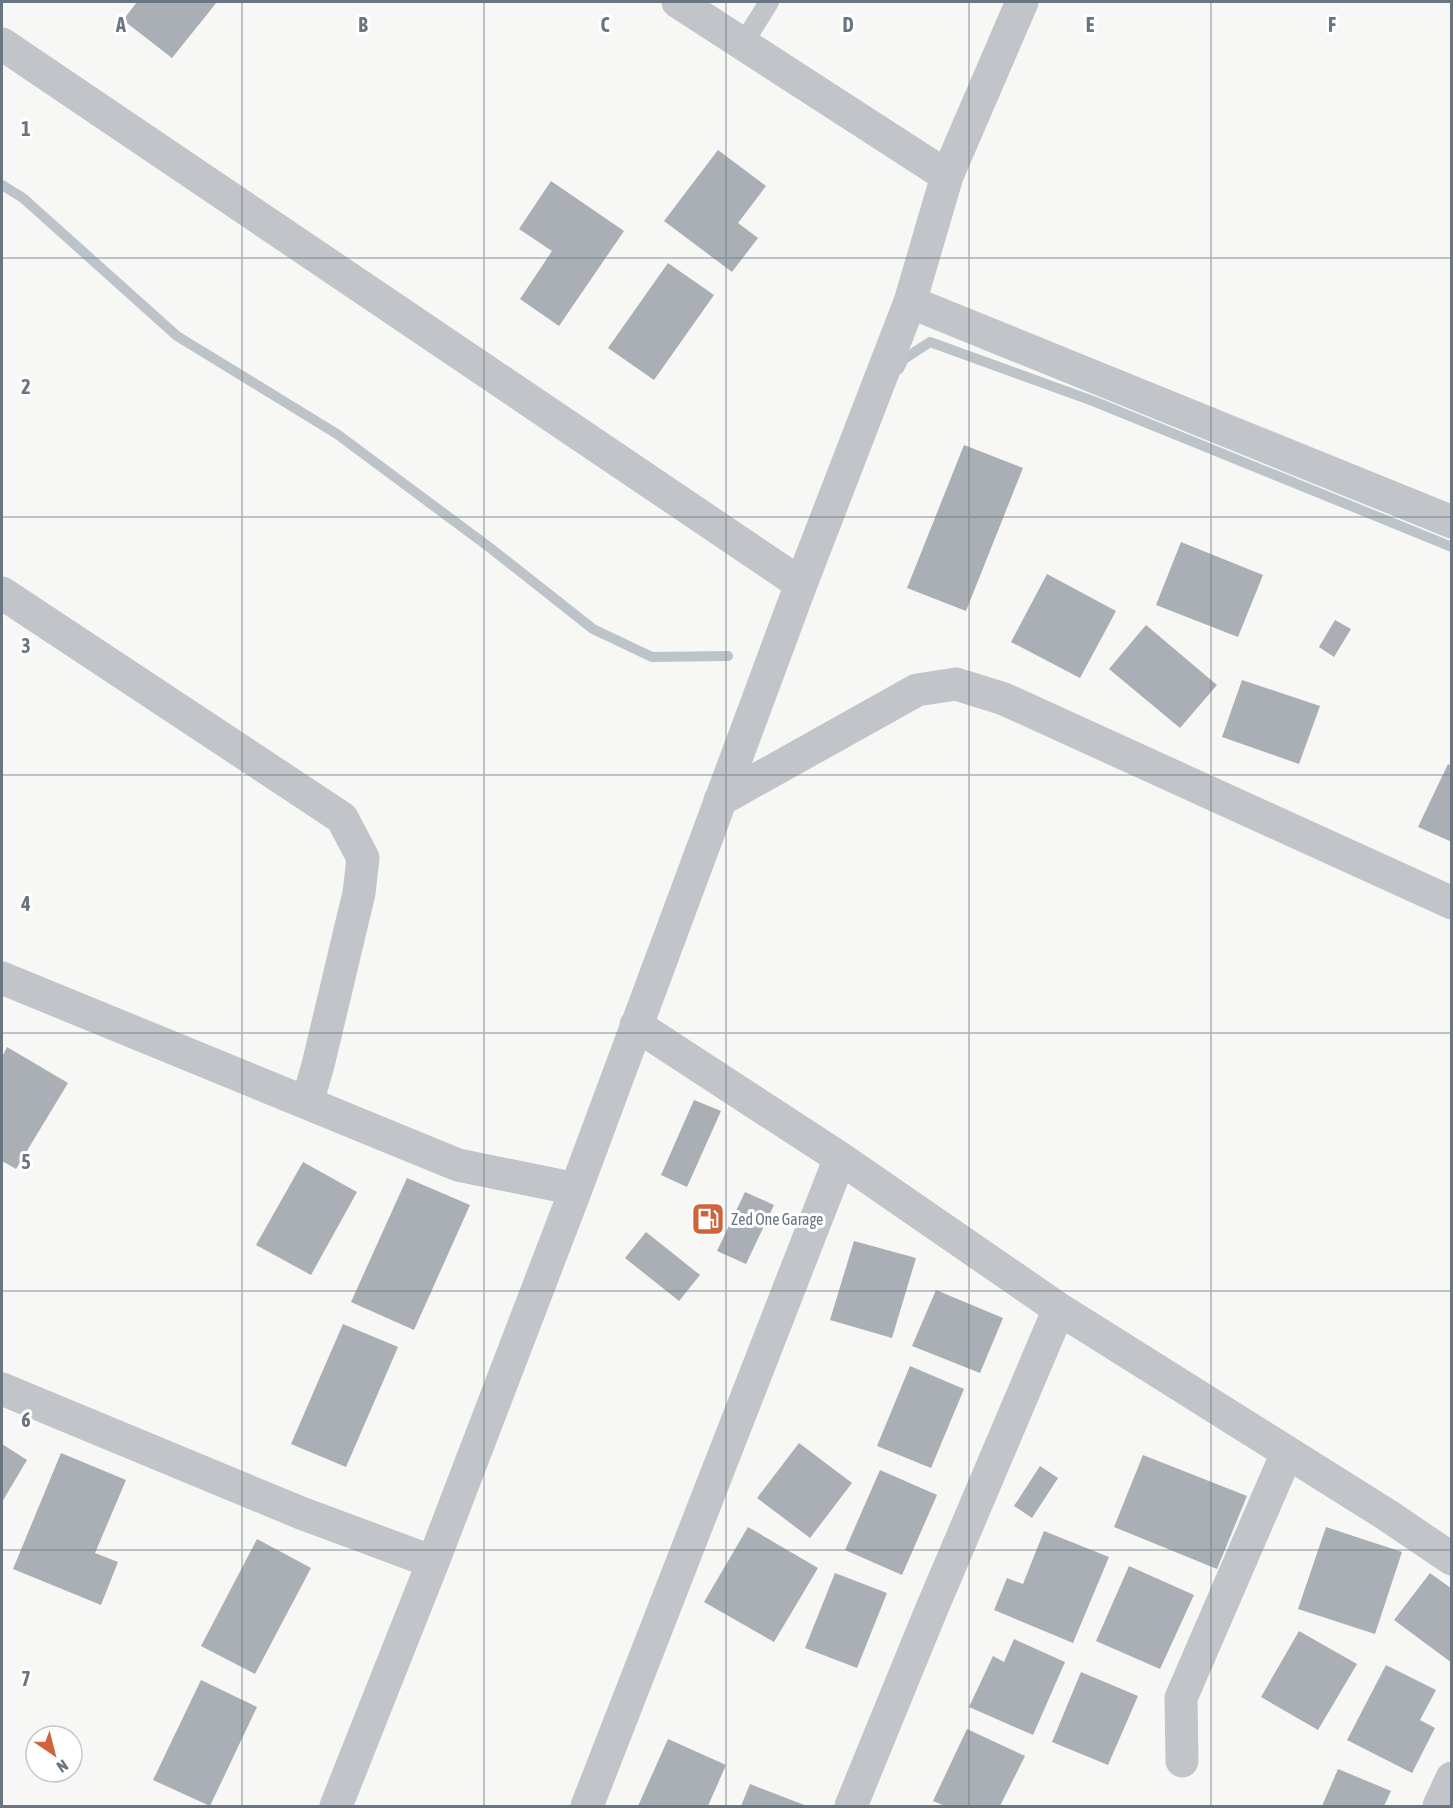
<svg xmlns="http://www.w3.org/2000/svg" width="1453" height="1808" viewBox="0 0 1453 1808" font-family="'Asap Condensed',sans-serif">
  <style>
    .lines { fill: none; stroke-linecap: round; stroke-linejoin: round }
    .stream { stroke: #bcc4c9; stroke-width: 10 }
    .building { fill: #a9afb4 }
    .lane { stroke: #c1c4c8; stroke-width: 20 }
    .street { stroke: #c1c4c8; stroke-width: 33 }
    .grid { fill: none; stroke: #697682; stroke-width: 1.5; stroke-opacity: 0.55 }
    .labels { text-anchor: middle; dominant-baseline: central; stroke-width: 6; stroke-linejoin: round; paint-order: stroke }
    .poi-label { font-size: 16px; fill: #697682; stroke: #fff; text-anchor: start }
    .grid-label { font-size: 20px; text-anchor: middle; font-weight: bold; fill: #697682; stroke: #fff; stroke-width: 6; stroke-linejoin: round; paint-order: stroke }
  </style>
  <rect width="100%" height="100%" fill="#f7f7f5"/>
  <g class="lines">
    <!-- stream -->
    <path class="stream" d="M2,185L23,198L177,336L337,434L489,547L593,629L652,657L728,656
      M899,369L904,359L930,342L1093,401L1452,547"/>
  </g>
  <!-- building -->
  <path class="building" d="M137,2H217L172,58L123,20Z
    M718,150L766,186L738,223L758,238L732,272L664,221Z
    M551,181L624,231L559,326L520,299L552,251L519,229Z
    M668,263L714,295L654,380L608,348Z
    M964,445L1023,468L966,611L907,588Z
    M1181,542L1263,575L1238,637L1156,605Z
    M1047,574L1116,611L1080,678L1011,642Z
    M1335,620L1351,629L1334,657L1319,647Z
    M1146,625L1217,685L1180,728L1109,669Z
    M1242,680L1320,706L1299,764L1222,737Z
    M1448,764L1452,766V842L1418,827Z
    M7,1047L68,1083L16,1169L2,1161V1057Z
    M694,1100L721,1111L687,1187L661,1175Z
    M303,1162L357,1192L311,1275L256,1245Z
    M407,1178L470,1205L414,1330L351,1302Z
    M745,1192L774,1205L746,1264L717,1251Z
    M646,1232L700,1275L679,1301L625,1258Z
    M854,1241L916,1258L892,1338L830,1320Z
    M936,1290L1003,1318L980,1373L912,1346Z
    M343,1324L398,1347L346,1467L291,1444Z
    M910,1366L964,1389L931,1468L877,1446Z
    M799,1443L852,1483L810,1538L757,1498Z
    M2,1444L27,1460L2,1502Z
    M61,1453L126,1480L95,1553L118,1562L101,1605L13,1569Z
    M1143,1455L1247,1496L1217,1569L1114,1527Z
    M1040,1466L1058,1478L1032,1518L1014,1506Z
    M880,1470L937,1495L902,1575L845,1550Z
    M748,1527L818,1568L774,1642L704,1602Z
    M1326,1527L1402,1552L1375,1634L1298,1609Z
    M1044,1531L1109,1557L1073,1643L994,1610L1007,1578L1023,1584Z
    M257,1539L311,1568L255,1674L201,1646Z
    M1129,1566L1194,1595L1160,1669L1096,1641Z
    M835,1573L887,1593L857,1668L805,1648Z
    M1430,1573L1452,1589V1663L1394,1620Z
    M1299,1631L1357,1664L1318,1730L1261,1697Z
    M1014,1639L1065,1662L1033,1735L969,1707L993,1656L1004,1662Z
    M1386,1665L1436,1690L1420,1720L1435,1728L1412,1773L1347,1740Z
    M1081,1672L1138,1696L1108,1765L1052,1742Z
    M201,1680L257,1707L210,1806L153,1780Z
    M967,1729L1025,1756L1000,1806H945L933,1801Z
    M668,1739L726,1765L708,1806H638Z
    M1338,1769L1391,1791L1384,1806H1322Z
    M750,1784L807,1806H741Z"/>
  <g class="lines">
    <!-- lane -->
    <path class="lane" d="M743,44L769,2"/>
    <!-- street -->
    <path class="street" d="M678,2L947,176
      M2,44L801,584
      M910,302L1452,522
      M2,593L342,818L363,858L359,893L318,1065L307,1103
      M720,800L917,690L956,684L1004,699L1452,903
      M2,978L458,1165L576,1189
      M636,1025L840,1158L1059,1309L1387,1515L1452,1559
      M2,1389L301,1513L433,1562
      M1182,1761L1181,1698L1287,1453
      M336,1806L433,1562L576,1189L801,584L910,302L947,176L1022,2
      M587,1806L840,1158
      M851,1806L930,1613L1059,1309
      M1439,1806L1452,1778"/>
  </g>
  <!-- grid -->
  <path class="grid" d="M242,2V1806M484,2V1806M726,2V1806M969,2V1806M1211,2V1806M2,258H1452M2,517H1452M2,775H1452M2,1033H1452M2,1291H1452M2,1550H1452"/>
  <!-- icons -->
  <defs>
    <g id="fuel-square" transform="scale(1.725)"><rect x="-9" y="-9" width="18" height="18" rx="4" fill="#d1633b" stroke="#fff"/><path d="M-5.5-6h7V0h2V4h1.3V-2.5L3-4.5l.8-.8L6-3V5H2.5V1h-1V6h-7ZM-4.2-4.7v3.2H.2V-4.7Z" fill="#fff"/></g>
  </defs>
  <g fill-rule="evenodd">
    <use href="#fuel-square" x="708" y="1219"/>
  </g>
  <g class="labels">
    <!-- poi labels -->
    <g class="poi-label">
      <text x="731" y="1219">Zed One Garage</text>
    </g>
  </g>
  <g class="grid-label">
    <text x="121" y="32">A</text>
    <text x="363" y="32">B</text>
    <text x="605" y="32">C</text>
    <text x="848" y="32">D</text>
    <text x="1090" y="32">E</text>
    <text x="1332" y="32">F</text>
    <text x="26" y="136">1</text>
    <text x="26" y="394">2</text>
    <text x="26" y="653">3</text>
    <text x="26" y="911">4</text>
    <text x="26" y="1169">5</text>
    <text x="26" y="1427">6</text>
    <text x="26" y="1686">7</text>
  </g>
  <!-- border -->
  <rect width="1453" height="1808" fill="none" stroke="#697682" stroke-width="6"/>
  <!-- north arrow -->
  <g transform="translate(54 1754) rotate(145)"><circle r="28" fill="#ffffff" stroke="#c3c8cd" stroke-width="1.5"/>
  <path d="M0-4.5L10 22L0 15L-10 22Z" fill="#d1633b"/>
  <text y="-9" font-size="16" font-weight="bold" text-anchor="middle" fill="#697682">N</text>
  </g>
</svg>
